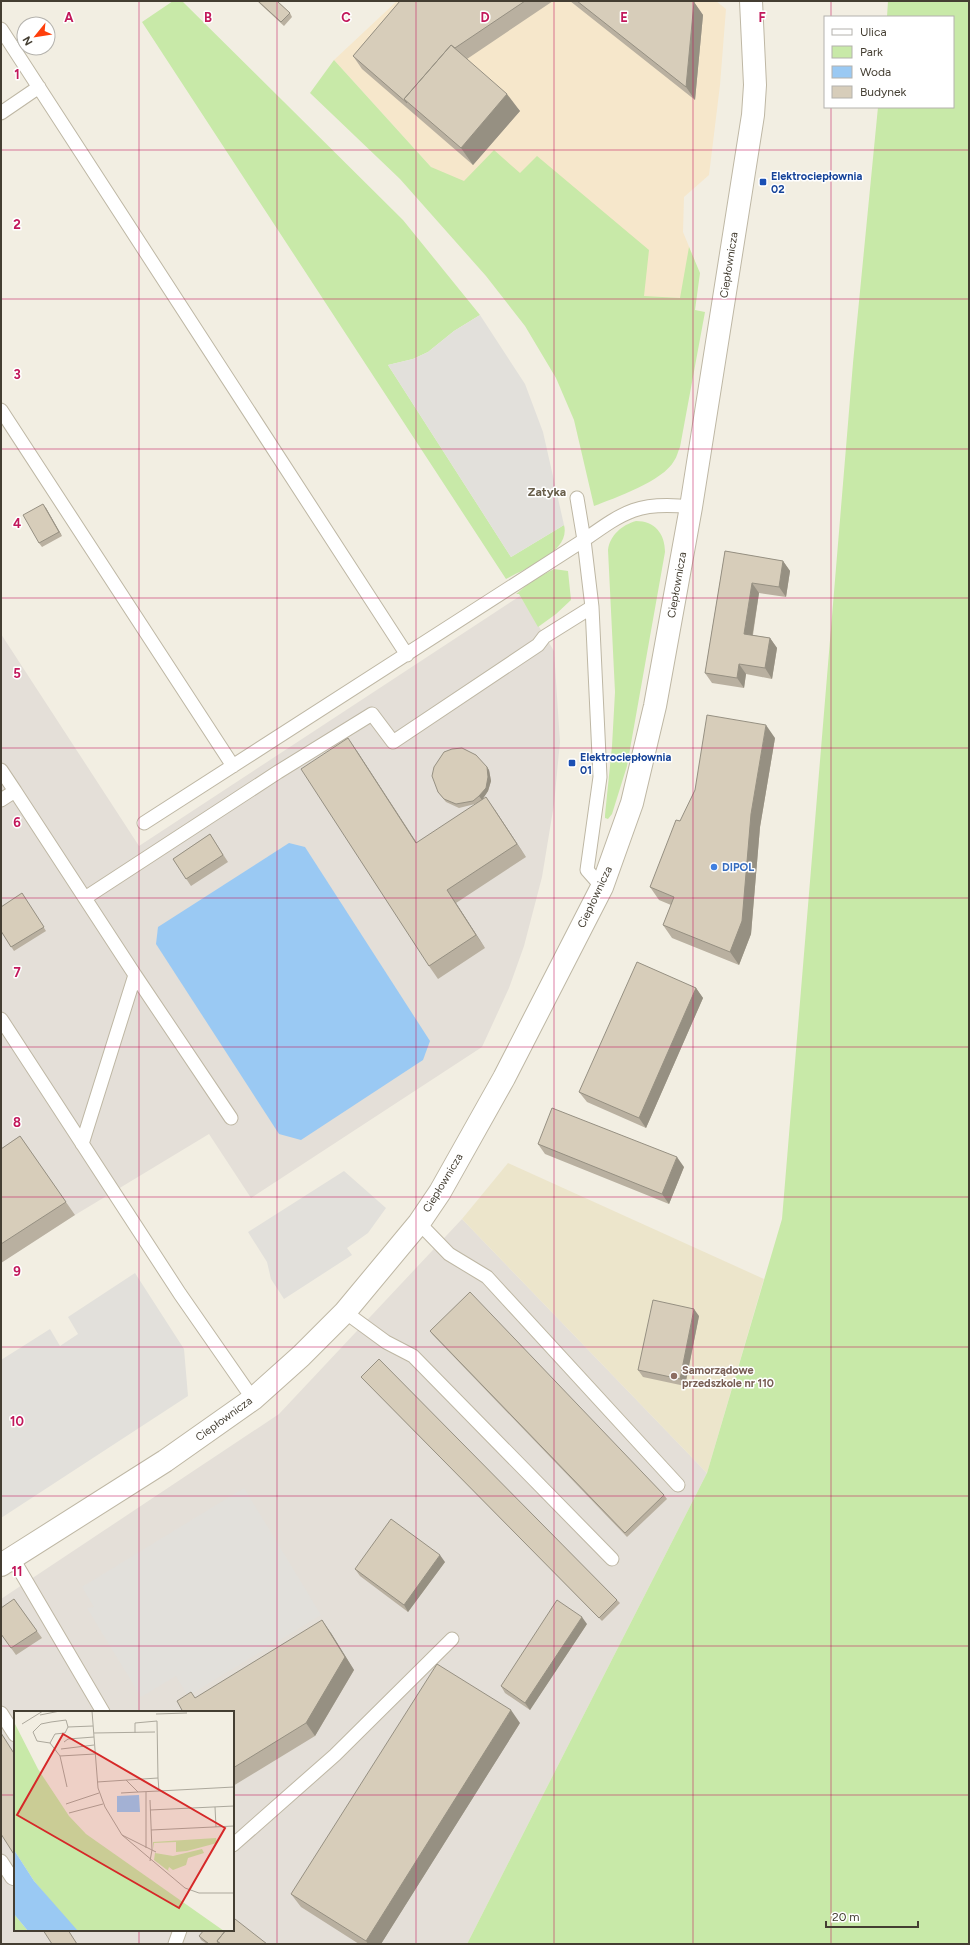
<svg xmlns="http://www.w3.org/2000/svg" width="970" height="1945" viewBox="0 0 970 1945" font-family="Figtree,sans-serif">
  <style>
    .commercial { fill: #f6e7cb }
    .industrial { fill: #e4dfd8; fill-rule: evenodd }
    .education { fill: #ece5cb }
    .green { fill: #c8e9a8 }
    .parking { fill: #e2e0db }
    .water { fill: #9ac9f3 }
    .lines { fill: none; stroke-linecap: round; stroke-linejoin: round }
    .service-casing { stroke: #beb7a4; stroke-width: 15 }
    .minor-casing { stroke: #beb7a4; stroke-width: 24 }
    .service { stroke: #fff; stroke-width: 13 }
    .minor { stroke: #fff; stroke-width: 22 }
    .wall { fill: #b9b0a0 }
    .shaded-wall { fill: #969082 }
    .building { fill: #d7cdba; stroke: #969082 }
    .grid { fill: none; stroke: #c2185b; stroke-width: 1; stroke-opacity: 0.55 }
    .transit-dot { fill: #1a4fb4; stroke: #fff; stroke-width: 1.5 }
    .shop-dot { fill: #3f7fe0; stroke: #fff; stroke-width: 1.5 }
    .education-dot { fill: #8d6e63; stroke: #fff; stroke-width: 1.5 }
    .labels { text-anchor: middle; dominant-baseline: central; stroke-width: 3; stroke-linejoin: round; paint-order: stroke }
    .transit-label { font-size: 11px; font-weight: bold; fill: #164399; stroke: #fff; text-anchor: start }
    .street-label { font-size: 11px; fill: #443e32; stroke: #fff }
    .shop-label { font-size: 11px; font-weight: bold; fill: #366cbe; stroke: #fff; text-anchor: start }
    .education-label { font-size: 11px; font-weight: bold; fill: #785e54; stroke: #fff; text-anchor: start }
    .neighbourhood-label { font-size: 12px; font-weight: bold; fill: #675d49; stroke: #fff }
    .inset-road { fill: none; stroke: #aca89c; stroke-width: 1 }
    .view { fill: #d62828; fill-opacity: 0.15; stroke: #d62828; stroke-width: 2 }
    .inset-edge { fill: none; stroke: #443e32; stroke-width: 2 }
    .grid-label { font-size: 13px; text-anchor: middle; font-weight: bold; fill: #c2185b; stroke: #fff; stroke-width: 3; stroke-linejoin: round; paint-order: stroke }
  </style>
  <rect width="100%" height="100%" fill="#f2eee2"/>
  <!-- commercial -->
  <path class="commercial" d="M397,1H716L726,9L720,85L709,175L684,197L683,232L695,261L683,342L431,167L334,60Z"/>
  <!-- industrial -->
  <path class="industrial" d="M520,596L554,651L560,742L554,804L542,877L524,946L509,988L482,1047L251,1198L209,1134L75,1215L1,1263V634L139,846Z
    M462,1219L707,1473L467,1944H1V1599L279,1414ZM15,1712H233V1930H15Z"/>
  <!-- education -->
  <path class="education" d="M508,1163L764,1279L707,1473L462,1219Z"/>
  <!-- green -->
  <path class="green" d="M173,1H182L403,220L480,315L454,331L428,352L413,359L388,365L511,557L564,525C571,552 526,568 506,579L142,22Z
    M888,1H969V1944H467L707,1473L782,1219L853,363L878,107H953V17H887Z
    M334,60L431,167L464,181L494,150L520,173L537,156L649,250L644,296L680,298L689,247L700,273L695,310L705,312L680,447C678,451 677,457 674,461C663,481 615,498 594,506L574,420L556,378L525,326L486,276L400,179L310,93Z
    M636,521C655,521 665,534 665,552L627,766L612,814L608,819L605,818V815L612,746L615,692L608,550C610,535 622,525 636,521Z
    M554,569L568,571L571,600L556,614L538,627L519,594H516L533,580Z"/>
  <!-- parking -->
  <path class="parking" d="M480,315L525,384L543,432L564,525L511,557L388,365L413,359L428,352L454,331Z
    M344,1171L386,1208L368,1233L347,1248L352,1255L284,1299L271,1279L267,1262L248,1232Z
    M135,1273L184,1349L188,1396L1,1518V1360L50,1329L60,1346L78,1334L68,1317Z
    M244,1488L321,1615L188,1696L176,1676L141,1697L87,1608L94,1607L82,1587Z"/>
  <!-- water -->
  <path class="water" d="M289,843L305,847L430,1041L423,1060L301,1140L279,1134L156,944L158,927Z"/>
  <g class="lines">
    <!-- service casing -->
    <g class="service-casing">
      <path id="service" d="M1,29L407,655
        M1,113L39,87
        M1,410L233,766
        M1,770L15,791L1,800
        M15,791L135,975L82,1144
        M144,823L584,540L577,498
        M602,887L587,870L600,777L592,607L584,540C625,511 639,501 691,507
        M85,898L278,772L372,714L393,742L538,645L544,637L592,607
        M135,975L231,1118
        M1,1019L180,1294L253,1399
        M419,1223L449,1254L487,1277L678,1485
        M345,1312L386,1342L413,1356L612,1559
        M12,1557L103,1712
        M1,1713L15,1735
        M233,1845L335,1755L452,1639
        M1,1861L12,1878L15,1879
        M175,1944L180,1930"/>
    </g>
    <!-- minor casing -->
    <g class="minor-casing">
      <path id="minor" d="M1,1565L165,1461L253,1399L301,1356L345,1312L419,1223L440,1192L504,1078L602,887L632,803L655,706L691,507L753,115L755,85L751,1"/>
    </g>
    <!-- service -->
    <use href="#service" class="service"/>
    <!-- minor -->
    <use href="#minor" class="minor"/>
  </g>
  <!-- wall -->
  <path class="wall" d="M257,1H277L290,13L292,17L284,26Z
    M400,1H553L467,59L520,111L473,165L362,69L353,56Z
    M570,1H692L694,2L703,15L695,100Z
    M46,508L62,536L42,547L39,543Z
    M725,551L783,561L790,571L786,597L759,593L753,635L770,638L777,648L772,679L746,674L744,688L712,683L705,673Z
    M775,738L760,827L751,934L739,965L672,938L663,925L671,905L659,900L650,887L680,821Z
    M357,751L417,843L495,810L526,857L456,903L485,948L438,979L429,966Z
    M487,767L489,770L491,781L488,791L482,800L475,804L459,808L446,802L438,792Z
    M210,834L228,862L191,886L173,859Z
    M22,893L46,931L14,951L1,931Z
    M696,988L703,998L646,1128L587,1102L579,1092Z
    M20,1136L75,1215L1,1263V1149Z
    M538,1144L684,1167L669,1204L545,1154Z
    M699,1316L685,1386L643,1377L638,1370Z
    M430,1331L664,1495L667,1499L627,1537L432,1334Z
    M361,1377L617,1600L620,1603L602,1621L364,1380Z
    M445,1562L408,1612L360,1576L355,1569Z
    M14,1599L42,1638L16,1655L1,1634Z
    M587,1624L530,1710L505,1693L501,1686Z
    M331,1633L354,1670L315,1736L233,1786V1712L195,1698Z
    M520,1723L381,1944H359L301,1907L291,1894Z
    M199,1936L267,1944H207L201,1940Z"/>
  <!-- shaded-wall -->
  <path class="shaded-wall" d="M694,2L703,15L695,100L686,87Z
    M507,94L520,111L473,165L461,148Z
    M43,504L46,508L62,536L59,532Z
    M783,561L790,571L786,597L779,587Z
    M752,583L759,593L751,644L744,634Z
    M770,638L777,648L772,679L765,668Z
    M739,664L746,674L744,688L737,678Z
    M766,725L775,738L760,827L751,934L739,965L730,952L751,814Z
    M348,738L357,751L425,856L416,843Z
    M487,767L489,770L491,781L488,791L482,800L479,796Z
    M486,797L495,810L526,857L517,844Z
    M447,890L456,903L485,948L476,935Z
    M696,988L703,998L646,1128L639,1118Z
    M677,1157L684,1167L669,1204L662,1194Z
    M694,1309L699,1316L685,1386L680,1379Z
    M440,1555L445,1562L408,1612L404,1605Z
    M582,1617L587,1624L530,1710L525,1703Z
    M322,1620L331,1633L354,1670L315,1736L306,1723Z
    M511,1710L520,1723L381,1944H368L366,1941Z"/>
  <!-- building -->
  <path class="building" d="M258,1H277L290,13L281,22Z
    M400,1H525L455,48L451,45L404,99L407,103L353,56Z
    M577,1H692L694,2L686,87Z
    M451,45L507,94L461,148L404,99Z
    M43,504L59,532L39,543L23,515Z
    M725,551L783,561L779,587L752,583L744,634L770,638L765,668L739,664L737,678L705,673Z
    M707,715L766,725L751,814L742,921L730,952L663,925L674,897L650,887L676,820L680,821L695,790Z
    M348,738L416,843L486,797L517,844L447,890L476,935L429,966L301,769Z
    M462,748L476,755L487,767L488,777L486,788L479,796L473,801L456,804L444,799L438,792L432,776L434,767L444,752L452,749Z
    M210,834L223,855L186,879L173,859Z
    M22,893L44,927L11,947L1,931V907Z
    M637,962L696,988L639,1118L579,1092Z
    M552,1108L677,1157L662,1194L538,1144Z
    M20,1136L66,1202L1,1244V1149Z
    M470,1292L664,1495L625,1533L430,1331Z
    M653,1300L694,1309L680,1379L638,1370Z
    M379,1359L617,1600L599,1618L361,1377Z
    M391,1519L440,1555L404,1605L355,1569Z
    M14,1599L37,1631L11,1648L1,1634V1608Z
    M557,1600L582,1617L525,1703L501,1686Z
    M322,1620L345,1657L306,1723L233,1768V1712H183L177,1701L191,1692L195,1698Z
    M437,1664L511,1710L366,1941L291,1894Z
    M1,1733L15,1755V1856L1,1834Z
    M235,1919L267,1944H221L217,1941L226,1930H233V1922Z
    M43,1930H68L77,1944H52Z
    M204,1930H226L217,1941L219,1944H209L199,1936Z"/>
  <!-- grid -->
  <path class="grid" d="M139,1V1712M277,1V1944M416,1V1944M554,1V1944M693,1V1944M831,1V17M831,107V1944M1,150H969M1,299H969M1,449H969M1,598H969M1,748H969M1,898H969M1,1047H969M1,1197H969M1,1347H969M1,1496H969M1,1646H969M1,1795H15M233,1795H969M139,1930V1944"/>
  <!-- markers -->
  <g class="transit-dot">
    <rect x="759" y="178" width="8" height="8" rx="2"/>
    <rect x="568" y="759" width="8" height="8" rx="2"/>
  </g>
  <circle class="shop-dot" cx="714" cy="867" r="4"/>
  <circle class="education-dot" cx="674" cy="1376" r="4"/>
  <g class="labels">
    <!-- transit labels -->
    <g class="transit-label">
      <text x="771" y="176">Elektrociepłownia<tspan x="771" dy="13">02</tspan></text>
      <text x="580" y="757">Elektrociepłownia<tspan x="580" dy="13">01</tspan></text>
    </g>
    <!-- street labels -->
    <g class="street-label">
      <text transform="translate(729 265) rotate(-81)">Ciepłownicza</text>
      <text transform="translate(677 585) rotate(-80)">Ciepłownicza</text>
      <text transform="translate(595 897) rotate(-65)">Ciepłownicza</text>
      <text transform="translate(443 1183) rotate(-59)">Ciepłownicza</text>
      <text transform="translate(224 1419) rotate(-36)">Ciepłownicza</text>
    </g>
    <!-- shop labels -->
    <g class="shop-label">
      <text x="722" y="867">DIPOL</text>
    </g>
    <!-- education labels -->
    <g class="education-label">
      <text x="682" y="1370">Samorządowe<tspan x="682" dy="13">przedszkole nr 110</tspan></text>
    </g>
    <!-- neighbourhood labels -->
    <g class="neighbourhood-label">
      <text x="547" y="492">Zatyka</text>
    </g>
  </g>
  <!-- overview -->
  <g transform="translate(14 1711)">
    <rect width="220" height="220" fill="#f2eee2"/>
    <path d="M0,11L24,58L55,105L72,123L210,220H64L55,212L20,170L0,139ZM202,127L203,132L173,140L162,141V131L140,132L139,138V131ZM188,138L190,142L174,147L172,154L159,159L155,156L154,159L157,162L140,149L141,142L159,145ZM0,203L14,220H0Z" fill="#c8e9a8"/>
    <path d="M125,84L126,101H103V85ZM0,139L20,170L64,220H14L0,203Z" fill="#9ac9f3"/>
    <path class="inset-road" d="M78,0L84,77L91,96L108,124L171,177L185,182H220M142,3L173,2M26,4L46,0M8,13L29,0M80,22L141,21M121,22V12L143,10L144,67M50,31L54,28L80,26M36,32L41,23L51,22L54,16L79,15M47,38L80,34M46,45L81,43M112,69L124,81L145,80M83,71L144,67L145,80L220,76M53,76L46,45L36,32L23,30L19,21L27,13L37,11L52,9L54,16M107,82L124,81M136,89L138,139L142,141M52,93L85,82M201,96L202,116M136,99L220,95M55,102L89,93M137,119L220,115M108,124L138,139L136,150M132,137V81"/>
    <path class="view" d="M49,23L211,117L165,197L3,104Z"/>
    <rect width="220" height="220" class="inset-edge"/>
  </g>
  <g class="grid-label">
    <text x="69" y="22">A</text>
    <text x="208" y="22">B</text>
    <text x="346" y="22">C</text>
    <text x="485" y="22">D</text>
    <text x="624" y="22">E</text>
    <text x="762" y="22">F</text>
    <text x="17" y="79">1</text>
    <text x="17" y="229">2</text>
    <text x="17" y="379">3</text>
    <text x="17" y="528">4</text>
    <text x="17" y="678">5</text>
    <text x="17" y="827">6</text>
    <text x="17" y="977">7</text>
    <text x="17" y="1127">8</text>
    <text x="17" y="1276">9</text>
    <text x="17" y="1426">10</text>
    <text x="17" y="1576">11</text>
  </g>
  <!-- border -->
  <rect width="970" height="1945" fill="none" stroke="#443e32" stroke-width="4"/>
  <!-- legend -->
  <rect x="824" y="16" width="130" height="92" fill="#ffffff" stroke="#b4b2ad"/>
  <rect x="832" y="29" width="20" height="6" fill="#ffffff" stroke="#b4b2ad"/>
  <text x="860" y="36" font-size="12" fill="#443e32">Ulica</text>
  <rect x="832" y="46" width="20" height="12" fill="#c8e9a8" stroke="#b4b2ad"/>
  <text x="860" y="56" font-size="12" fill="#443e32">Park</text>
  <rect x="832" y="66" width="20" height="12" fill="#9ac9f3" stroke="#b4b2ad"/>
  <text x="860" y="76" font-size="12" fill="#443e32">Woda</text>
  <rect x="832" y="86" width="20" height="12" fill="#d7cdba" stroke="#b4b2ad"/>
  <text x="860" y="96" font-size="12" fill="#443e32">Budynek</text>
  <!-- north arrow -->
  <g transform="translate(36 36) rotate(240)"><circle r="19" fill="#ffffff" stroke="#b4b2ad"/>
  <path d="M0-3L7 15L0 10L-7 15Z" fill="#ff3f0c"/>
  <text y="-6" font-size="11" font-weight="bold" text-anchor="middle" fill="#443e32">N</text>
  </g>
  <!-- scale -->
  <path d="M826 1921v6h92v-6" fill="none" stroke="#443e32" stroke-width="2"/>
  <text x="832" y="1921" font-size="12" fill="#443e32" stroke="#ffffff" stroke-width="3" paint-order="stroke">20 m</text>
</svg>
